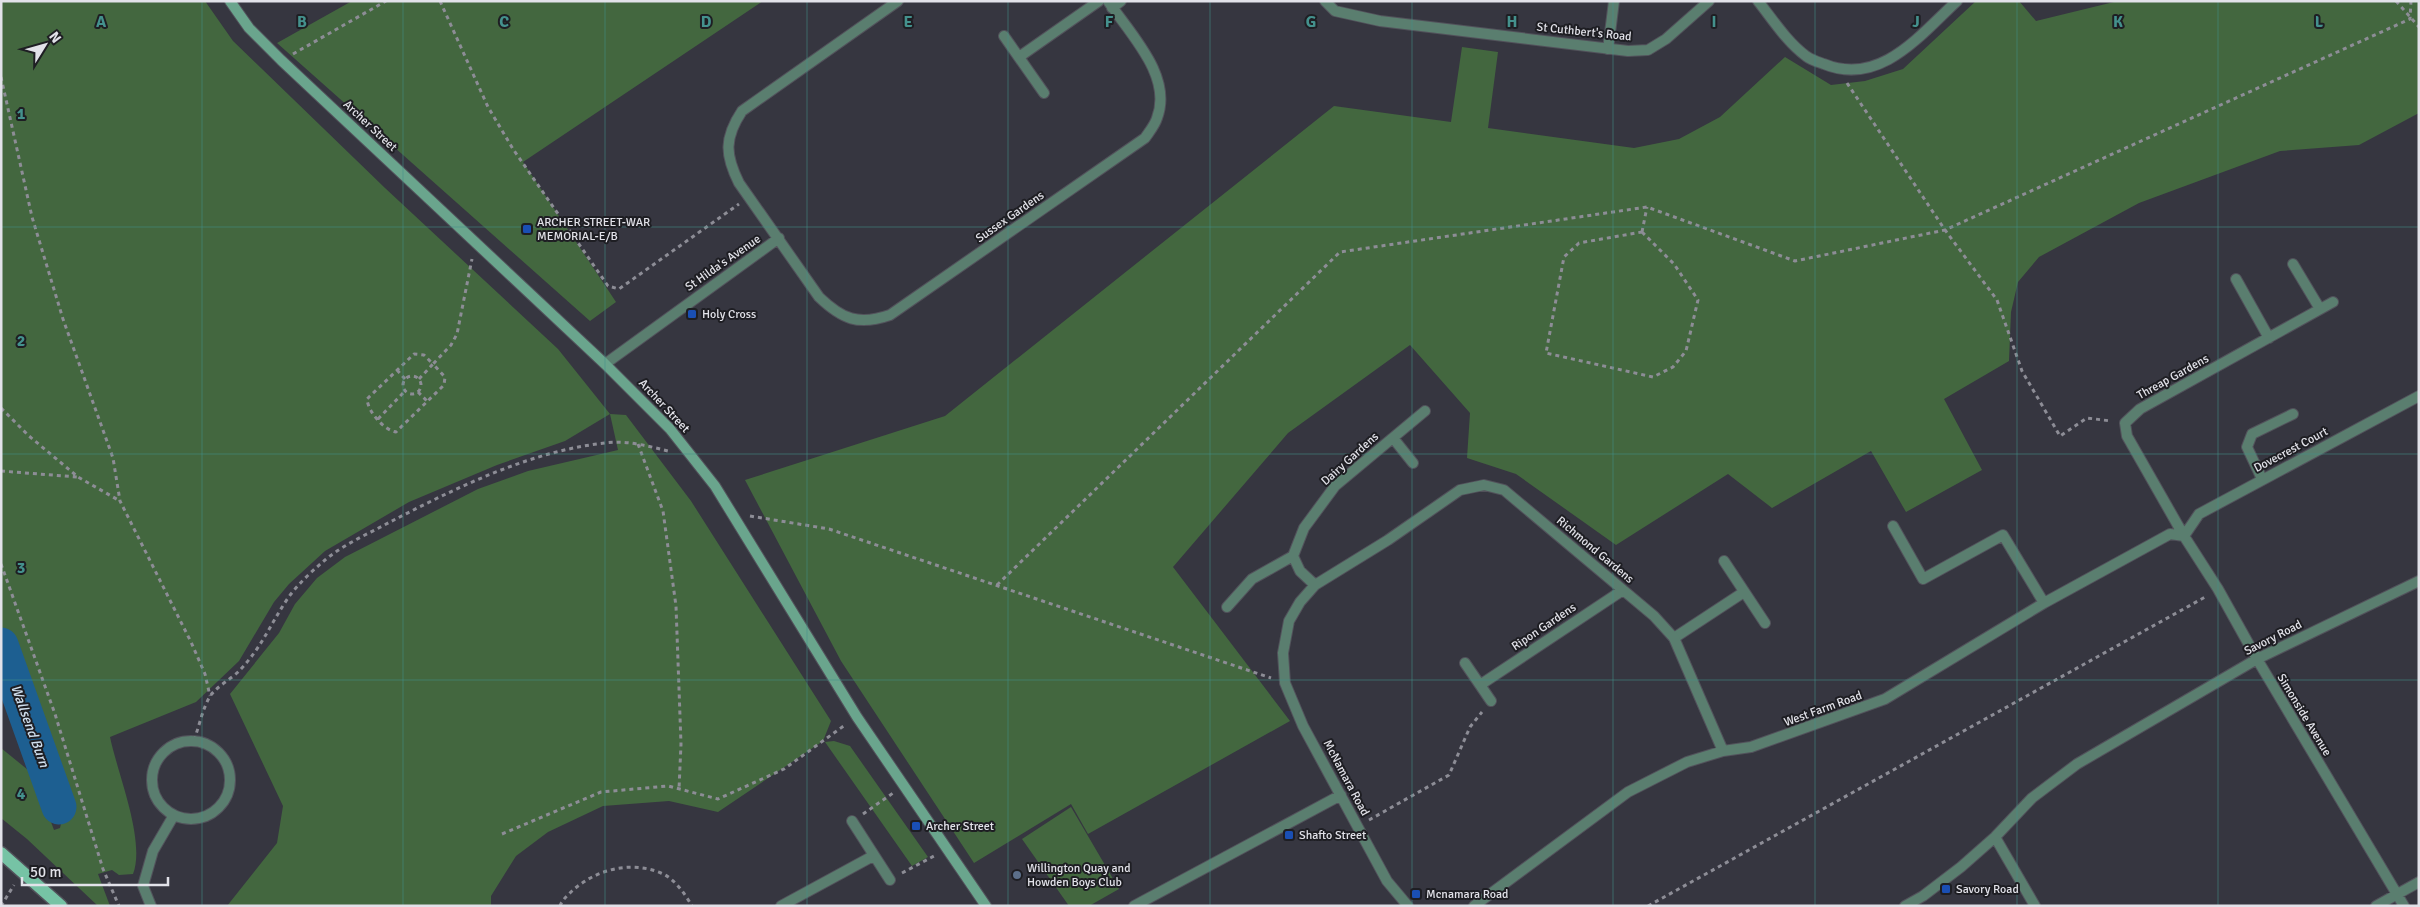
<svg xmlns="http://www.w3.org/2000/svg" width="2420" height="907" viewBox="0 0 2420 907" font-family="Signika,sans-serif">
  <style>
    .green { fill: #43673f }
    .lines { fill: none; stroke-linecap: round; stroke-linejoin: round }
    .river { stroke: #1d5f91; stroke-width: 35 }
    .lane-casing { stroke: #52525b; stroke-width: 12 }
    .street-casing { stroke: #52525b; stroke-width: 12 }
    .secondary-casing { stroke: #52525b; stroke-width: 12 }
    .primary-casing { stroke: #52525b; stroke-width: 15 }
    .path { stroke: #8d8d96; stroke-width: 3; stroke-dasharray: 4 4; stroke-linecap: butt }
    .lane { stroke: #5a7e6f; stroke-width: 10 }
    .street { stroke: #5a7e6f; stroke-width: 10 }
    .secondary { stroke: #6aa58d; stroke-width: 10 }
    .primary { stroke: #76c3a5; stroke-width: 12 }
    .grid { fill: none; stroke: #44918d; stroke-width: 1; stroke-opacity: 0.55 }
    .transit-dot { fill: #1a4fb4; stroke: #1e1e23; stroke-width: 2 }
    .service-dot { fill: #5c6f8a; stroke: #1e1e23; stroke-width: 2 }
    .labels { text-anchor: middle; dominant-baseline: central; stroke-width: 4; stroke-linejoin: round; paint-order: stroke }
    .street-label { font-size: 12px; fill: #e2e2e9; stroke: #1e1e23 }
    .poi-label { font-size: 12px; fill: #e2e2e9; stroke: #1e1e23; text-anchor: start }
    .water-label { font-size: 14px; font-style: italic; fill: #d0e0ef; stroke: #1e1e23 }
    .grid-label { font-size: 16px; text-anchor: middle; font-weight: bold; fill: #44918d; stroke: #1e1e23; stroke-width: 4; stroke-linejoin: round; paint-order: stroke }
  </style>
  <rect width="100%" height="100%" fill="#363640"/>
  <!-- green -->
  <path class="green" d="M1,1H205L233,41L385,188L558,349L610,414L626,415L691,501L831,721L823,741L718,812L669,801L603,806L548,832L516,856L491,896V906H227L277,843L283,806L230,694L279,633L295,604L317,578L345,557L478,489L528,471L618,450L610,414L565,441L497,465L409,502L325,551L289,584L274,602L239,661L196,702L110,737C117,772 146,841 133,874L119,875L112,870L98,874L110,906H98L27,839L1,818V748L33,774L54,830L60,828L64,811L1,631Z
    M352,1H763L523,162L616,302L590,321L277,43Z
    M1976,1H2019L2036,21L2118,1H2419V113L2359,145L2280,151L2139,203L2039,257L2018,282L2011,312L2009,361L1944,399L1982,470L1906,512L1871,451L1772,508L1728,474L1616,545L1516,474L1467,458L1470,413L1410,345L1288,433L1173,567L1290,721L1088,834L1071,804L974,863L841,661L745,480L945,416L1334,106L1451,122L1462,47L1498,52L1488,128L1634,148L1679,139L1720,117L1785,57L1831,85L1865,81L1903,69Z
    M834,741L850,746L928,857L912,866L825,742Z
    M1071,807L1119,889L1089,906H1069L1022,839Z"/>
  <g class="lines">
    <!-- river -->
    <path class="river" d="M1,645L59,807"/>
    <!-- lane casing -->
    <g class="lane-casing">
      <path id="lane" d="M1004,36L1044,93
        M1608,49L1614,1
        M1019,57L1099,1
        M2262,479L2247,447L2252,434L2293,414
        M1724,561L1765,623
        M1674,638L1744,592
        M152 780a39 39 0 1 1 78 0a39 39 0 1 1-78 0Z
        M151,906L143,886L153,851L174,815"/>
    </g>
    <!-- street casing -->
    <g class="street-casing">
      <path id="street" d="M898,1L742,111C724,138 725,155 739,183L819,297C842,319 858,326 890,315L1145,138C1149,132 1155,125 1157,118C1173,76 1130,34 1108,1
        M1325,1L1335,11L1380,21L1628,51L1648,50L1666,39L1709,1
        M1758,1C1773,20 1787,42 1806,56C1811,60 1818,62 1824,64C1880,87 1920,35 1957,1
        M1112,8L1121,1
        M2293,264L2320,309
        M2236,279L2269,338
        M2333,302L2140,409L2125,423L2127,436L2184,536L2218,589L2257,659L2404,906
        M605,364L779,238
        M1393,438L1413,463
        M1893,526L1923,579L2003,535L2044,603
        M2184,536L2199,514L2419,396
        M1315,585L1300,571L1293,556L1304,528L1335,486L1425,411
        M1227,607L1252,579L1293,556
        M1465,663L1491,701
        M1480,685L1623,590
        M852,821L890,880
        M1995,837L2035,906
        M781,906L873,856
        M1134,906L1341,795
        M1408,906L1387,881L1303,726L1285,683L1283,653L1289,621L1300,602L1315,585L1388,540L1460,490L1484,485L1504,490L1654,616L1674,638L1723,751
        M1474,906L1628,792L1687,762L1723,751L1751,747L1885,699L2044,603L2170,534L2184,536
        M1905,906L1923,896L1961,867L1995,837L2032,798L2077,764L2257,659L2419,581
        M2376,906L2419,882"/>
    </g>
    <!-- secondary casing -->
    <g class="secondary-casing">
      <path id="secondary" d="M230,1L249,28L281,60L605,364L670,429L715,486L857,717L986,906"/>
    </g>
    <!-- primary casing -->
    <g class="primary-casing">
      <path id="primary" d="M1,853L61,906"/>
    </g>
    <!-- path -->
    <path class="path" d="M440,1L488,107L513,149L608,286L619,289L739,204
      M2396,1L2419,27
      M293,54L386,1
      M1,77L32,217L63,319L113,458L120,501L191,642L205,674L210,696
      M1847,83L1945,230L1997,300L2022,371L2060,436L2087,418L2111,421
      M1642,232L1674,264L1698,300L1686,351L1673,367L1653,377L1546,353L1564,257L1579,243Z
      M1642,232L1647,207
      M397,370L405,379
      M403 385a9 9 0 1 1 18 0a9 9 0 1 1-18 0Z
      M419,379L433,364L445,377L444,385L396,432C384,430 368,412 367,399L414,354L424,355L433,364L451,345L457,334L472,259
      M418,392L427,401
      M1,408L29,436L78,477L120,501
      M378,419L405,391
      M638,444L663,511L676,606L681,744L679,789
      M1,471L77,477
      M750,516L829,529L1271,678
      M1,564L55,714L103,869L119,906
      M997,585L1340,252L1647,207L1795,261L1945,230L2410,19L2411,1
      M194,740C199,727 202,711 209,698C215,687 232,679 240,670C262,647 271,623 288,598C298,584 312,571 325,560C344,544 368,534 390,522C456,488 530,451 605,443C626,440 648,446 668,451
      M863,814L893,793
      M1369,820L1449,775L1470,727L1482,712
      M502,834L601,792L668,786L718,799L784,769L845,725
      M902,873L934,856
      M1,906L14,885
      M560,906C562,900 567,896 572,891C595,870 630,860 661,873C674,878 685,894 692,906
      M1648,906L2207,596"/>
    <!-- lane -->
    <use href="#lane" class="lane"/>
    <!-- street -->
    <use href="#street" class="street"/>
    <!-- secondary -->
    <use href="#secondary" class="secondary"/>
    <!-- primary -->
    <use href="#primary" class="primary"/>
  </g>
  <!-- grid -->
  <path class="grid" d="M202,1V906M403,1V906M605,1V906M807,1V906M1008,1V906M1210,1V906M1412,1V906M1613,1V906M1815,1V906M2017,1V906M2218,1V906M1,227H2419M1,454H2419M1,680H2419"/>
  <!-- markers -->
  <g class="transit-dot">
    <rect x="522" y="224" width="10" height="10" rx="2.5"/>
    <rect x="687" y="309" width="10" height="10" rx="2.5"/>
    <rect x="911" y="821" width="10" height="10" rx="2.5"/>
    <rect x="1284" y="830" width="10" height="10" rx="2.5"/>
    <rect x="1941" y="884" width="10" height="10" rx="2.5"/>
    <rect x="1411" y="889" width="10" height="10" rx="2.5"/>
  </g>
  <circle class="service-dot" cx="1017" cy="875" r="5"/>
  <g class="labels">
    <!-- street labels -->
    <g class="street-label">
      <text transform="translate(1584 32) rotate(6)">St Cuthbert's Road</text>
      <text transform="translate(370 126) rotate(43)">Archer Street</text>
      <text transform="translate(1010 217) rotate(-35)">Sussex Gardens</text>
      <text transform="translate(723 263) rotate(-35)">St Hilda's Avenue</text>
      <text transform="translate(2173 377) rotate(-29)">Threap Gardens</text>
      <text transform="translate(664 406) rotate(47)">Archer Street</text>
      <text transform="translate(2291 450) rotate(-28)">Dovecrest Court</text>
      <text transform="translate(1350 459) rotate(-42)">Dairy Gardens</text>
      <text transform="translate(1595 550) rotate(40)">Richmond Gardens</text>
      <text transform="translate(1544 627) rotate(-34)">Ripon Gardens</text>
      <text transform="translate(2273 638) rotate(-27)">Savory Road</text>
      <text transform="translate(1823 709) rotate(-20)">West Farm Road</text>
      <text transform="translate(2304 715) rotate(59)">Simonside Avenue</text>
      <text transform="translate(1346 778) rotate(62)">McNamara Road</text>
    </g>
    <!-- poi labels -->
    <g class="poi-label">
      <text x="537" y="222">ARCHER STREET-WAR<tspan x="537" dy="14">MEMORIAL-E/B</tspan></text>
      <text x="702" y="314">Holy Cross</text>
      <text x="926" y="826">Archer Street</text>
      <text x="1299" y="835">Shafto Street</text>
      <text x="1027" y="868">Willington Quay and<tspan x="1027" dy="14">Howden Boys Club</tspan></text>
      <text x="1956" y="889">Savory Road</text>
      <text x="1426" y="894">Mcnamara Road</text>
    </g>
    <!-- water labels -->
    <g class="water-label">
      <text transform="translate(30 726) rotate(70)">Wallsend Burn</text>
    </g>
  </g>
  <g class="grid-label">
    <text x="101" y="27">A</text>
    <text x="302" y="27">B</text>
    <text x="504" y="27">C</text>
    <text x="706" y="27">D</text>
    <text x="908" y="27">E</text>
    <text x="1109" y="27">F</text>
    <text x="1311" y="27">G</text>
    <text x="1512" y="27">H</text>
    <text x="1714" y="27">I</text>
    <text x="1916" y="27">J</text>
    <text x="2118" y="27">K</text>
    <text x="2319" y="27">L</text>
    <text x="21" y="119">1</text>
    <text x="21" y="346">2</text>
    <text x="21" y="573">3</text>
    <text x="21" y="799">4</text>
  </g>
  <!-- border -->
  <rect width="2420" height="907" fill="none" stroke="#e2e2e9" stroke-width="5"/>
  <!-- north arrow -->
  <g transform="translate(45 45) rotate(53)" stroke="#1e1e23" stroke-width="4" paint-order="stroke">
  <path d="M0-4L9 19L0 12L-9 19Z" fill="#e2e2e9"/>
  <text y="-8" font-size="14" font-weight="bold" text-anchor="middle" fill="#e2e2e9">N</text>
  </g>
  <!-- scale -->
  <path d="M22 877v8h146v-8" fill="none" stroke="#e2e2e9" stroke-width="2.5"/>
  <text x="30" y="877" font-size="15" fill="#e2e2e9" stroke="#1e1e23" stroke-width="4" paint-order="stroke">50 m</text>
</svg>
